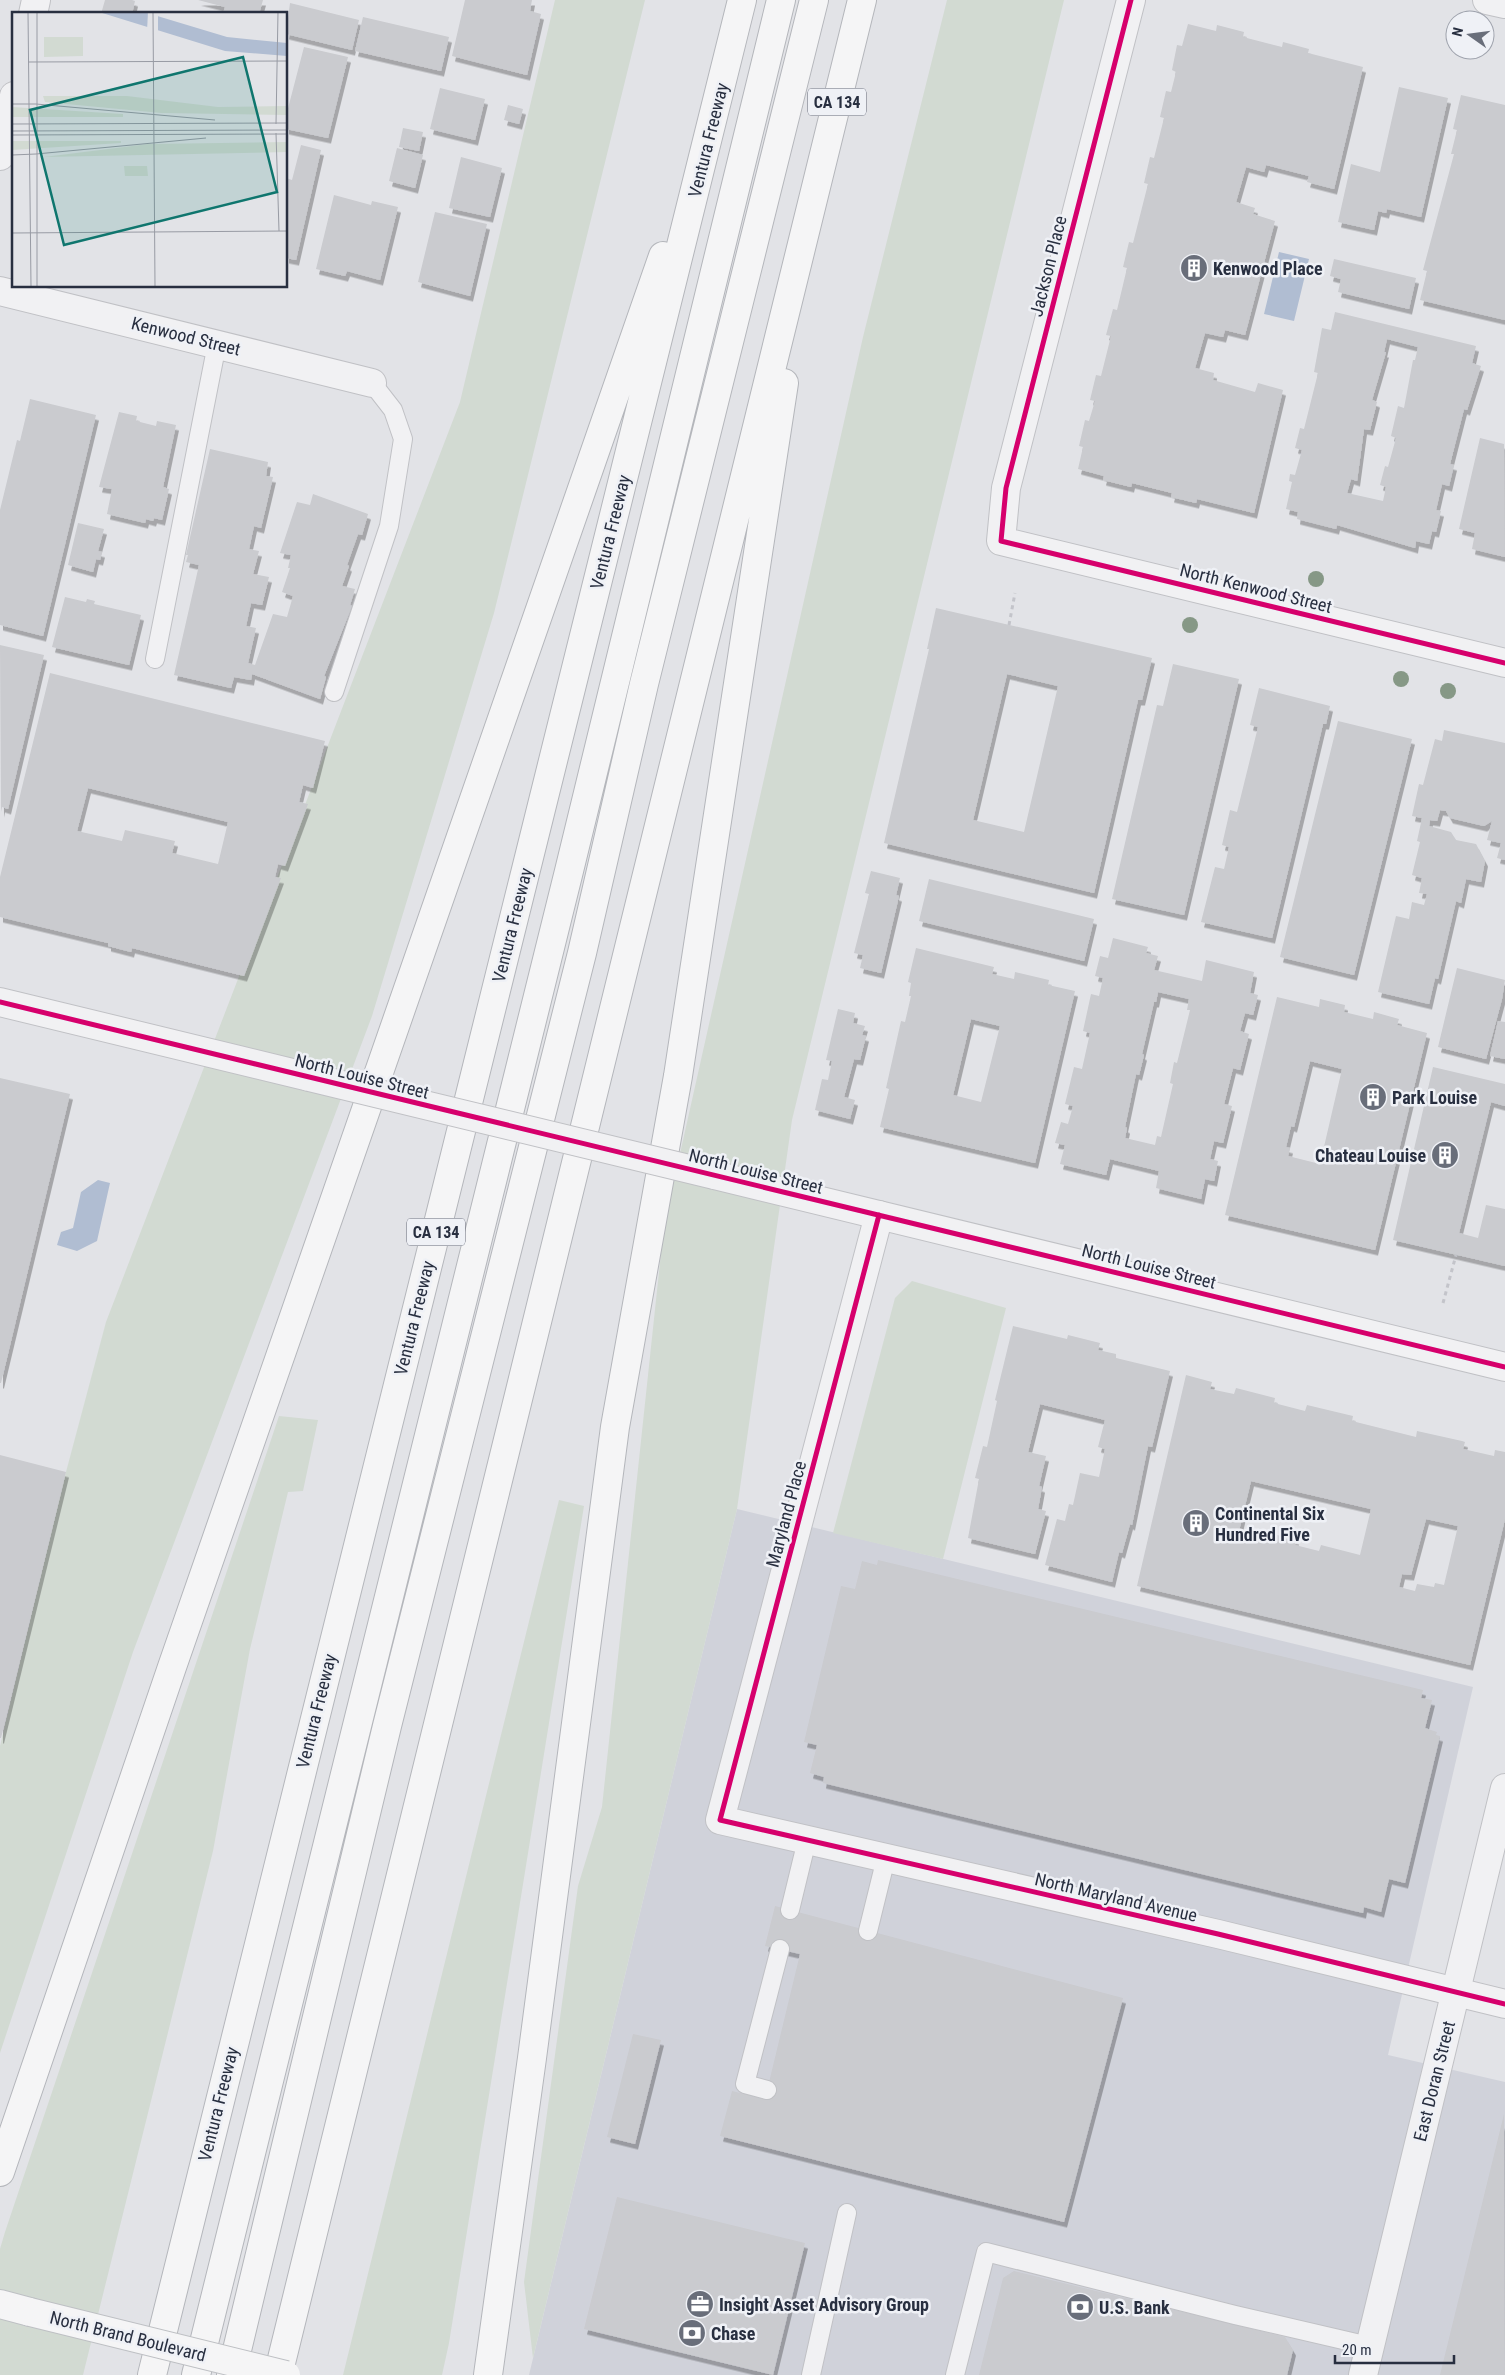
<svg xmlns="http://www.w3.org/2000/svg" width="1505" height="2375" viewBox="0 0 1505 2375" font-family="'Roboto Condensed',sans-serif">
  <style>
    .built { fill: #d0d2da }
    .green { fill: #d2dad2 }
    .water { fill: #b0bdd2 }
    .building { fill: #cacbcf; fill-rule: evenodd; filter: url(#shadow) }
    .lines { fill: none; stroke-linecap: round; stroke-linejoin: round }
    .service-casing { stroke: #c0c1c5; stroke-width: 20 }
    .minor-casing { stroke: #c0c1c5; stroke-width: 30 }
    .tertiary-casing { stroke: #c0c1c5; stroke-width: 30 }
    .primary-casing { stroke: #bec0c4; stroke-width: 30 }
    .motorway-casing { stroke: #b4b6bb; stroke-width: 30 }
    .path { stroke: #c3c4ca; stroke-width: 3; stroke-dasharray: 4 4; stroke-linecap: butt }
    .service { stroke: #f1f1f3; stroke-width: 18 }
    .minor { stroke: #f1f1f3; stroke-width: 28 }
    .tertiary { stroke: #f1f1f3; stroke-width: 28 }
    .primary { stroke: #f5f5f6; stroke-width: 28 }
    .motorway { stroke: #f5f5f6; stroke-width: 28 }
    .tertiary-bridge-casing { stroke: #c0c1c5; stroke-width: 30; stroke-linecap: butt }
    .primary-bridge-casing { stroke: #bec0c4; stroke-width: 30; stroke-linecap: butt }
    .tertiary-bridge { stroke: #f1f1f3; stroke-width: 28 }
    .primary-bridge { stroke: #f5f5f6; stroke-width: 28 }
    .cycleway-casing { stroke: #eff1f6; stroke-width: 8 }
    .cycleway { stroke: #d6006c; stroke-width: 5 }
    .tree { fill: #869886 }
    .labels { text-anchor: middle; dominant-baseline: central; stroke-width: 5; stroke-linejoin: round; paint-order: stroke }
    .shield { fill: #eff1f6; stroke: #646977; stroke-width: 1 }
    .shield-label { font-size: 16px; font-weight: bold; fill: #282f40 }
    .street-label { font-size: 18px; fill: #282f40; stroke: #eff1f6 }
    .poi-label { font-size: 18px; font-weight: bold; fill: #282f40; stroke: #eff1f6; text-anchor: start }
    .inset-road { fill: none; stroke: #989ba4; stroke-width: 1 }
    .view { fill: #0f766e; fill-opacity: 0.15; stroke: #0f766e; stroke-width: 2.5 }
    .inset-edge { fill: none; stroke: #282f40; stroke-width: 2.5 }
  </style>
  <defs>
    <filter id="shadow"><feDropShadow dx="3" dy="5.5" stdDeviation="0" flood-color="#0004"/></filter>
  </defs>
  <rect width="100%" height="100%" fill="#e2e3e7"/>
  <!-- built -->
  <path class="built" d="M737,1509L1473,1687L1388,2055L1505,2082V2375H529Z"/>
  <!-- green -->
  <path class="green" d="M555,0H645L494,613L372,1016L133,1652L0,2053V1746L66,1472L106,1322L460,402Z
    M947,0H1064L792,1120L737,1509L533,2358L524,2282L578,1886L602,1807L664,1225L863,337Z
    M912,1281L1006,1308L943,1559L833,1533L895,1298Z
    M279,1416L318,1420L303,1491L288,1492L250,1649L213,1851L83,2375H0V2249L5,2232Z
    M559,1500L584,1506L449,2343L442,2375H343Z"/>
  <!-- water -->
  <path class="water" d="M1279,252L1309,259L1294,321L1264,314Z
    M98,1180L110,1183L97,1241L77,1251L57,1245L61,1232L73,1228L81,1192Z"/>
  <!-- building -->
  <path class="building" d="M105,0H132L135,1L132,14H101Z
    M198,0H263L259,14H223L225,7Z
    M465,0H532L530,11L541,14L527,75L452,56Z
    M290,3L359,20L352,50L286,34Z
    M363,17L449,37L441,71L355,51Z
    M1188,24L1216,31L1217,25L1244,32L1243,37L1282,47L1283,42L1309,49L1308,53L1363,67L1334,189L1307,182L1309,176L1266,165L1264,172L1246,167L1236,202L1255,208L1253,214L1275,221L1245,335L1225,330L1223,337L1205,333L1195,368L1214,373L1213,380L1255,392L1258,383L1283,390L1254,513L1197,499L1196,503L1171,497L1172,493L1132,483L1131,487L1103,480L1104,476L1078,469L1083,447L1079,446L1085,420L1089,421L1095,401L1090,400L1096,375L1101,376L1111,336L1106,335L1113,309L1117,310L1127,268L1123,267L1129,242L1133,243L1148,184L1144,183L1150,157L1154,158L1164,118L1160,117L1166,91L1171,92L1176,72L1172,70L1177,45L1182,46Z
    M304,47L348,57L328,138L286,129V116Z
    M1399,87L1448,98L1421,217L1387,209L1386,213L1378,211L1374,230L1338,222L1351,164L1380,172Z
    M440,88L485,99L475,140L430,129Z
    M1461,95L1505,105V320L1420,300L1427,271L1423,270L1454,154H1451L1457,130L1453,129Z
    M508,105L523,109L519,124L504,120Z
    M403,128L423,132L419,151L399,147Z
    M301,145L321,150L296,260L286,258V178L292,180Z
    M397,148L423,155L415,188L389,181Z
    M461,157L502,168L490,217L449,208Z
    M334,195L371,205L372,201L398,207L380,280L347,271L345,276L316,269Z
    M435,212L487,224L470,296L418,282Z
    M1334,259L1416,278L1409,309L1338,292L1341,279L1330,276Z
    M1335,312L1476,346L1472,363L1481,366L1467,410L1464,409L1450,464L1454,465L1449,486L1442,484L1436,510L1441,511L1436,532L1432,531L1429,544L1416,541L1415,548L1337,525L1336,529L1297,519L1298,512L1286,509L1292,482L1289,481L1290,474L1295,475L1302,450L1295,448L1300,428L1304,429L1318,373L1314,372L1322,328L1331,330ZM1387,339L1418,347L1415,360H1413L1404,408L1398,406L1391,436L1396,438L1388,467L1385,466L1380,485L1386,487L1383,501L1347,493L1351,479L1357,481L1364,429L1370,430L1377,402L1372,400L1386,352H1384Z
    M30,399L96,415L43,636L0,625V510L17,440L20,441Z
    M119,412L137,416L136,421L156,426L157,421L176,425L163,487L169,489L162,520L154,518L153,521L146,519L145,523L107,514L112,489L99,487Z
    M1480,438L1504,444L1505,557L1472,549L1475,533L1459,529Z
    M210,449L268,462L266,476L273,477L261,528L254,526L249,549L259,551L253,574L269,577L262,605L251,603L246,626L256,628L248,663L255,665L273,614L287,617L293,596L282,592L290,568H288L291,555L280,553L297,502L310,505L313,494L368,514L362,535L358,534L347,565L349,566L342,586L355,589L350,605L352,606L324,676L326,677L320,699L252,674L251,680L234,677L231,688L174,675L199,565L186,562L188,555H186Z
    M78,523L104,529L98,551L102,552L100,560L96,559L93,572L68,565Z
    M65,597L86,602L87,599L95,601L94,604L141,615L129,665L52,647Z
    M936,608L1152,658L1142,700H1138L1094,893L884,843L929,649H927ZM1007,674L1058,686L1024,832L973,820Z
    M0,645L44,655L8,809L2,807L1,812Z
    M1173,664L1239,679L1184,915L1112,899L1157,705L1163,706Z
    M50,673L325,741L313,788L303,785L299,802L308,804L285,866L278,864L275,877L281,878L244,976L132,948L131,952L108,946V943L0,917V877ZM88,788L228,822L218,864L172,853L175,841L125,830L122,841L77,831Z
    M1259,688L1330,706L1326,724H1323L1272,938L1201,922L1215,867L1224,869L1229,847L1222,845L1230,810L1237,812L1258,727L1250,725Z
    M1338,721L1412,739L1354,975L1280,957Z
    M1444,730L1505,743V860L1497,858L1501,843L1487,840L1492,821L1484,826L1450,818L1446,811L1440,810L1437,821L1430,820L1429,826L1451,832L1456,840L1476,844L1485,861L1481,882L1466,879L1461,903L1456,901L1438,979L1435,978L1429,1004L1378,992L1396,916L1409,919L1412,902L1424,905L1427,894L1419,893L1422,878L1412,875L1420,842L1417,841L1422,818L1412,816L1419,784L1423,785L1435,739L1442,741Z
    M871,871L900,878L896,895L899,896L881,973L860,968L863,955L854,953L869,894L865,893Z
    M929,879L1094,919L1084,961L919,921Z
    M1113,938L1148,947L1146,953L1158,956L1154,970L1202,981L1206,960L1254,972L1250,993L1258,995L1253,1015L1245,1013L1240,1031L1249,1034L1240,1070L1233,1068L1224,1104L1232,1106L1223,1143L1214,1141L1210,1159L1218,1161L1214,1181L1205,1179L1201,1199L1156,1188L1159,1171L1110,1159L1106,1175L1060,1164L1065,1145L1055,1143L1061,1122L1068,1124L1073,1106L1065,1104L1074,1067L1082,1069L1090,1033L1083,1031L1091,994L1099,996L1103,978L1095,976L1100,956L1108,958ZM1158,992L1189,999L1187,1010H1190L1177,1063L1174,1062L1170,1083L1173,1084L1161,1137L1157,1136L1155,1145L1125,1138L1127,1128L1125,1127L1136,1074L1139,1075L1144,1055L1142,1054L1154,1002H1156Z
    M916,948L994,967L992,974L1014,979L1015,972L1049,980L1048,985L1075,991L1035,1163L880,1127L889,1089L886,1088L901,1021L905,1022L911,996H909L911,983L908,982ZM971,1019L1000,1026L981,1102L953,1095Z
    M1457,968L1505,980L1502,999L1486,1059L1438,1047Z
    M1277,997L1319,1007L1320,999L1345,1005L1344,1012L1373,1019L1374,1012L1399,1019L1397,1025L1427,1033L1375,1250L1225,1215ZM1310,1061L1342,1069L1320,1164L1288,1156L1290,1148L1286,1147L1291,1126L1294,1127Z
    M838,1009L855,1013L853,1023L865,1026L862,1035L866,1036L860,1060L854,1059L844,1097L855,1100L850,1119L815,1110L822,1079L828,1080L832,1061L826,1060Z
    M1498,1021L1505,1022V1059L1490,1056Z
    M1433,1067L1505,1084V1106L1491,1102L1459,1233L1478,1238L1486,1205L1505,1209V1266L1393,1240Z
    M0,1078L70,1094L1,1383H0Z
    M1013,1326L1067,1339L1068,1335L1100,1343L1098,1350L1116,1354V1358L1170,1371L1152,1447L1148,1446L1132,1525L1130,1524L1122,1553L1119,1552L1112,1582L1045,1565L1057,1519L1065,1521L1069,1504L1073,1505L1080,1473L1099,1477L1105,1449L1098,1447L1105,1420L1040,1404L1028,1452L1046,1456L1039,1486L1042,1487L1038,1509L1046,1511L1035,1554L968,1538L979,1479L975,1478L983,1446L987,1447L997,1401L995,1400Z
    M1186,1375L1212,1382L1210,1389L1234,1394L1236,1388L1275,1398L1274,1403L1305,1411L1307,1405L1353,1416L1352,1421L1416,1437L1417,1431L1462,1441L1465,1442L1463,1449L1494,1456L1495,1450L1505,1452V1519L1470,1665L1137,1586ZM1251,1481L1371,1509L1360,1555L1321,1545L1319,1551L1295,1545L1296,1539L1248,1529L1245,1541L1237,1539ZM1426,1519L1458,1526L1444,1585L1435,1583L1434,1587L1417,1584L1415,1591L1399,1587L1402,1574L1411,1575Z
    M0,1455L66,1472L1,1738H0Z
    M878,1560L1423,1690L1421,1698L1432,1700L1425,1728L1437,1732L1436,1735L1440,1736L1405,1883L1389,1879L1381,1912L1364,1907L1363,1913L823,1783L824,1777L810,1773L817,1745L804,1742L841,1586L855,1589L862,1561L877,1565Z
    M775,1906L1123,1998L1064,2222L720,2136L732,2091L765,2099L800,1954L765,1946Z
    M633,2034L661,2040L635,2144L607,2137Z
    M1504,2114L1505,2375H1440Z
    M617,2197L805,2243L773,2375L584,2329Z
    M1014,2271L1285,2337L1293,2350L1287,2375H979L1003,2278Z"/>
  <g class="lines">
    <!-- service casing -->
    <g class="service-casing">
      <path id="service" d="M155,659L217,344
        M334,692L389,526L403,439L393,410L372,383
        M790,1910L807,1840
        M868,1931L886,1858
        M767,2090L745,2084L780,1949
        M811,2375L847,2213
        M955,2375L986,2252L1235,2315L1369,2346"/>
    </g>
    <!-- minor casing -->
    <g class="minor-casing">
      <path id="minor" d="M1131,0L1006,488L1001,541L1505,663
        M0,291L372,383
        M879,1215L720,1820L1218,1934L1505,2004"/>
    </g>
    <!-- tertiary casing -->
    <g class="tertiary-casing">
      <path id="tertiary" d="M1487,0L1505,4
        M33,14L36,0
        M0,156L14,96
        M0,1002L309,1077
        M714,1175L1505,1367
        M1363,2375L1505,1788"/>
    </g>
    <!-- primary casing -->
    <g class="primary-casing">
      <path id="primary" d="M0,2304L30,2312"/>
    </g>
    <!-- motorway casing -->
    <g class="motorway-casing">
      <path id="motorway" d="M0,2172L172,1667L663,256
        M152,2375L742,0
        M196,2375L569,871L781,0
        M231,2375L387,1726L582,953L644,684L814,0
        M278,2375L862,0
        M488,2375L532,2058L615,1427L678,1076L784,383"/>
    </g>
    <!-- path -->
    <path class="path" d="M1009,625L1015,593
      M1443,1303L1456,1255"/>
    <!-- service -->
    <use href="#service" class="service"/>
    <!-- minor -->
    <use href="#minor" class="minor"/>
    <!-- tertiary -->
    <use href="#tertiary" class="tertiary"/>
    <!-- primary -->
    <use href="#primary" class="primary"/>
    <!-- motorway -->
    <use href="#motorway" class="motorway"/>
    <!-- tertiary-bridge casing -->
    <g class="tertiary-bridge-casing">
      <path id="tertiary-bridge" d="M309,1077L714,1175"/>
    </g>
    <!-- primary-bridge casing -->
    <g class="primary-bridge-casing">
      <path id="primary-bridge" d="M30,2312L286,2375"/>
    </g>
    <!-- tertiary-bridge -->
    <use href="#tertiary-bridge" class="tertiary-bridge"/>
    <!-- primary-bridge -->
    <use href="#primary-bridge" class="primary-bridge"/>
    <!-- cycleway casing -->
    <g class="cycleway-casing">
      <path id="cycleway" d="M1131,0L1006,488L1001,541L1505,663
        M0,1002L1505,1367
        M879,1215L720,1820L1218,1934L1505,2004"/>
    </g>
    <!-- cycleway -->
    <use href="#cycleway" class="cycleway"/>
  </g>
  <!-- trees -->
  <g class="tree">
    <circle cx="1316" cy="579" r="8"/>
    <circle cx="1190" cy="625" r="8"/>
    <circle cx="1401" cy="679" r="8"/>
    <circle cx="1448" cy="691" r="8"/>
  </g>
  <!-- icons -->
  <defs>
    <g id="building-disc" transform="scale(1.4375)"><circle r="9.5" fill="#696e7a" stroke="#eff1f6"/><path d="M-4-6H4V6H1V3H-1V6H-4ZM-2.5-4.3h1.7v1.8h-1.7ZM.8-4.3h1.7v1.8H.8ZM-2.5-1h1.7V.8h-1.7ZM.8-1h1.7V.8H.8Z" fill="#fff"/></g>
    <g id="office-disc" transform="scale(1.4375)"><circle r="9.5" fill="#696e7a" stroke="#eff1f6"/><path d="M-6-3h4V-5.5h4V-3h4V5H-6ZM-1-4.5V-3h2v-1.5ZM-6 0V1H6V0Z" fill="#fff"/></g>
    <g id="bank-disc" transform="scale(1.4375)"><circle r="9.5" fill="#696e7a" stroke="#eff1f6"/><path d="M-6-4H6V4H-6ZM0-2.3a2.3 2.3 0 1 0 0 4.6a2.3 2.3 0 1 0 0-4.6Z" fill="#fff"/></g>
  </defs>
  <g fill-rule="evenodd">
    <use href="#building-disc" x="1194" y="268"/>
    <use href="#building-disc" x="1373" y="1097"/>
    <use href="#building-disc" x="1445" y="1155"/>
    <use href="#building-disc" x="1196" y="1523"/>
    <use href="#office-disc" x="700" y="2304"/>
    <use href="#bank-disc" x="1080" y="2307"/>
    <use href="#bank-disc" x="692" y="2333"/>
  </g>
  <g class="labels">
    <!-- shield labels -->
    <g class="shield">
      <rect x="808" y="88.5" width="58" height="27" rx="4"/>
      <rect x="407" y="1218.5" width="58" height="27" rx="4"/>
    </g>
    <g class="shield-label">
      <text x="837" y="102">CA 134</text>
      <text x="436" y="1232">CA 134</text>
    </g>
    <!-- street labels -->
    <g class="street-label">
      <text transform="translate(708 140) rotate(-76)">Ventura Freeway</text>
      <text transform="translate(1048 266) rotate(-76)">Jackson Place</text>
      <text transform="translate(186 336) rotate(14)">Kenwood Street</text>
      <text transform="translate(610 532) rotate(-76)">Ventura Freeway</text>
      <text transform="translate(1256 588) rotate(14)">North Kenwood Street</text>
      <text transform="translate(512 925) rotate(-76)">Ventura Freeway</text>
      <text transform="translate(362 1076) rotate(14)">North Louise Street</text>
      <text transform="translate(756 1171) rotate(14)">North Louise Street</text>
      <text transform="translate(1149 1266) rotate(14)">North Louise Street</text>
      <text transform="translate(414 1318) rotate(-76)">Ventura Freeway</text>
      <text transform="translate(786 1514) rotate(-75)">Maryland Place</text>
      <text transform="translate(316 1711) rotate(-76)">Ventura Freeway</text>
      <text transform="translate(1116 1897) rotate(13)">North Maryland Avenue</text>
      <text transform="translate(1434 2081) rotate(-76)">East Doran Street</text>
      <text transform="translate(218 2104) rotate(-76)">Ventura Freeway</text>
      <text transform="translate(128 2336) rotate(14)">North Brand Boulevard</text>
    </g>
    <!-- poi labels -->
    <g class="poi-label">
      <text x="1213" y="268">Kenwood Place</text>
      <text x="1392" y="1097">Park Louise</text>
      <text x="1426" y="1155" text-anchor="end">Chateau Louise</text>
      <text x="1215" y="1513">Continental Six<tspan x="1215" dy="21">Hundred Five</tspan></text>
      <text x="719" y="2304">Insight Asset Advisory Group</text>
      <text x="1099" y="2307">U.S. Bank</text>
      <text x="711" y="2333">Chase</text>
    </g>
  </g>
  <!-- overview -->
  <g transform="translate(12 12)">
    <rect width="275" height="275" fill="#e2e3e7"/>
    <path d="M32,25H71V44L32,45ZM31,84H115L206,95L275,94V103L149,101L33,90ZM0,95L111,102V105H0ZM0,129H109V131L0,138ZM275,130V140L32,145L136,132ZM112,154H135L136,164H113Z" fill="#d2dad2"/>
    <path d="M87,0H132L215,25L275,31V44L213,39Z" fill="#b0bdd2"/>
    <path d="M136,0L146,3V22L135,19Z" fill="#e2e3e7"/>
    <path class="inset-road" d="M16,0L19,275M25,0V275M141,0L143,275M166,0H249M16,50L275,49M0,92H24M24,92L203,108M0,112L275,111M264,112L266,0M0,119L275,118M264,121L267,219M0,123L275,122M24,142L194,126M0,143L24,142M0,221L275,219"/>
    <path class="view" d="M231,45L265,180L52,233L18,98Z"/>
    <rect width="275" height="275" class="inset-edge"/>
  </g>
  <!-- north arrow -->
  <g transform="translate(1470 35) rotate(284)"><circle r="24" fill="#eff1f6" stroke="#9fa3ad"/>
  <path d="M0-4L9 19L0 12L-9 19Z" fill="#696e7a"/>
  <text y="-8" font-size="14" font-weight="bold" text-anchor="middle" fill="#282f40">N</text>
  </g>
  <!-- scale -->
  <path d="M1335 2355v8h119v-8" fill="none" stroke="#282f40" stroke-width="2.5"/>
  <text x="1342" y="2355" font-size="15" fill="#282f40" stroke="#eff1f6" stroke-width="4" paint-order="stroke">20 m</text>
</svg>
